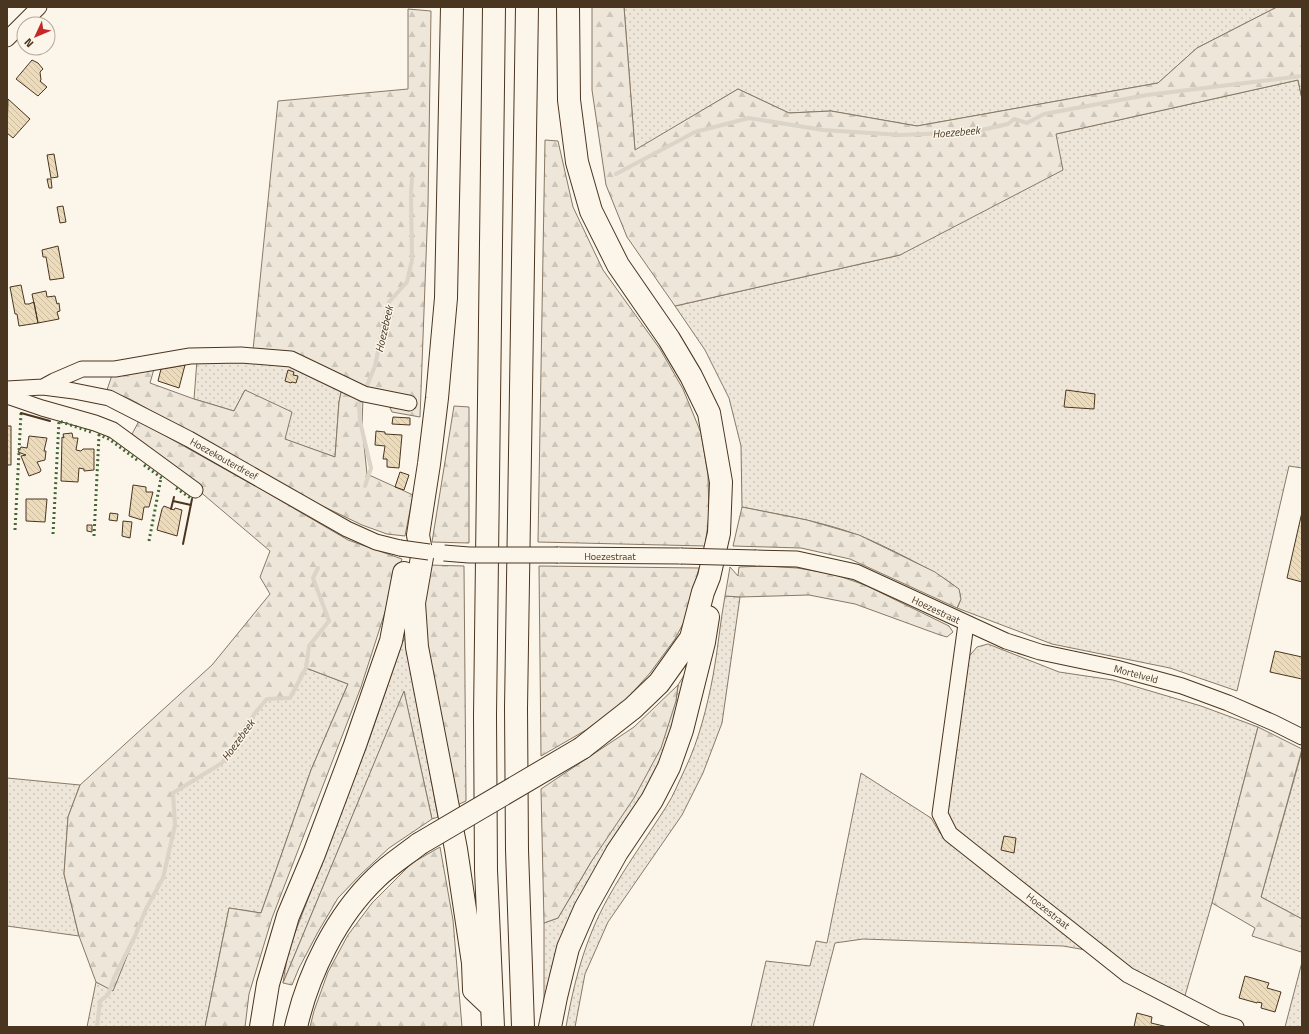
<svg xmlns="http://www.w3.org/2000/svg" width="1309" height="1034" viewBox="0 0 1309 1034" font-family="'Titillium Web',sans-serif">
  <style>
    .green { fill: url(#green-dots); stroke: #887966 }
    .forest { fill: url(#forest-firs); stroke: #887966 }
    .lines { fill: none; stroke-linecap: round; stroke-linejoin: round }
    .stream { stroke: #dcd4c6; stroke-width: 4 }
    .building { fill: url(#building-back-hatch); stroke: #4a3520 }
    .minor-casing { stroke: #4a3520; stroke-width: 17 }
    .highway-casing { stroke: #4a3520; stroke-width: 24 }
    .minor { stroke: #fbf6e9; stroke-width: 15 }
    .highway { stroke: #fbf6e9; stroke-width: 22 }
    .minor-bridge-casing { stroke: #4a3520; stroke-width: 17; stroke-linecap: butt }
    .highway-bridge-casing { stroke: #4a3520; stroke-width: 24; stroke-linecap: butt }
    .minor-bridge { stroke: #fbf6e9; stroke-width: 15 }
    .highway-bridge { stroke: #fbf6e9; stroke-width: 22 }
    .hedge { stroke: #436837; stroke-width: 3; stroke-dasharray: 2 3; stroke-linecap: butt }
    .wall { stroke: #4a3520; stroke-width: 2 }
    .labels { text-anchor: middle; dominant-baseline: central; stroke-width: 3; stroke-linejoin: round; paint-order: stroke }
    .street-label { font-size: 10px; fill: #4a3520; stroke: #fbf6e9 }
    .water-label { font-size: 11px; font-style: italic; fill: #4a3520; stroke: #fbf6e9 }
  </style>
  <defs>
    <pattern id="green-dots" width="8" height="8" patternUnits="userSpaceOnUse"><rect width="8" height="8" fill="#ede6d9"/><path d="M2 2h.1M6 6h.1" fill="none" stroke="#cdc6ba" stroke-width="1.8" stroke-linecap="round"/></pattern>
    <pattern id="forest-firs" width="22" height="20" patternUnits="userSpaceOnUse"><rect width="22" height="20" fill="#ede6d9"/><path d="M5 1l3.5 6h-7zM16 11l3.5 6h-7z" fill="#cdc6ba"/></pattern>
    <pattern id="building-back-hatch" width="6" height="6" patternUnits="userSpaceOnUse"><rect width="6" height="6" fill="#ecdcbc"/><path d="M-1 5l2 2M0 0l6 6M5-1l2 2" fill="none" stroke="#ccbda1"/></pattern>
  </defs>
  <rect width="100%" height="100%" fill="#fbf6e9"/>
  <!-- green -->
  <path class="green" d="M624,7H1277L1197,48L1158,83L917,126L831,111L789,113L738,89L635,151Z
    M1298,80L1302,99V468L1289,466L1237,691L1170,668L1052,644L957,608C960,602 962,598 959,591C955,580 873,540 858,535C821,521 781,515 742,507L741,446L729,398L705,350L675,306L900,255L1056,134Z
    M197,360L289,363L342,388L339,402L335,457L284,439L245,390L234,411L194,399Z
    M725,596L740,597L722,723L703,773L682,815L608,922L585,974L575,1027H566C574,982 585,939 608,898C625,867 647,837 666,807C674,795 679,781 685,769C699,740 707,707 713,676C718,649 720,623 725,596Z
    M405,638L438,817L432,819L404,692L283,983L288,951L370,737L402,643Z
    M988,644L1059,672L1113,680L1201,706L1258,727L1212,903L1184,999L1139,973L1095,945L955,832L948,816L947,808L966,660L977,647Z
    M691,664L675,736L544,1015V923L558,918L591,862L676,701L678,685Z
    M306,668L348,684L311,770L261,913L229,908L205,1027H87L96,982L113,990L146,909L163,878L175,825L173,793L222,763L255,713L267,699L290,697Z
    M1302,751V919L1261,897Z
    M861,773L931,818L940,833L1086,950L1063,946L863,939L835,943L813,1027H751L766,961L810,966L816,941L827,943Z
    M7,778L80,785L68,817L64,874L79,936L7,926Z
    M1302,962V1027H1285Z"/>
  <!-- forest -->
  <path class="forest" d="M592,7H624L635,150L738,89L789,113L831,111L917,126L1158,83L1197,48L1277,7H1302V99L1298,80L1056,134L1063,170L900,255L675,306L627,237L606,185L592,90Z
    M408,9L431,11L428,205L420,417L392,412L384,395L253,350L278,101L408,89Z
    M545,140L558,141L573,207L603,270L660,349L683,389L701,433L708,475L709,516L705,546L538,542Z
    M154,369L150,383L194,399L234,411L245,390L292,412L285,439L335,457L339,402L342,388L363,397L362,425L367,474L413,495L405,536L387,534L362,525L306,498L130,399L107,390L112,375Z
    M454,406L469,407V543L432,542Z
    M139,421L264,491L348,540L402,559L361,687L272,918L249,994L245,1027H205L229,908L261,913L311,770L348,684L306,668L290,698L267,699L255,713L222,763L173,793L175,825L163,878L146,909L113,991L96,982L79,936L64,874L68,817L80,785L212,665L270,594L260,577L270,551L132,434Z
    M742,507L807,520L859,535L935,572L959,589L961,599L957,608L850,559L801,548L733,546Z
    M428,565L464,566L466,801L455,806L427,645L422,606Z
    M539,566L699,568L687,616L675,639L650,673L624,702L586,730L541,756Z
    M765,566L797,568L833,574L865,585L949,626L953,632L947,637L940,635L855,604L809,595L740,597L725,596L730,567L738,576L739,567Z
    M678,685L676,701L661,748L634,798L591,862L558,918L544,923L541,789L634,727Z
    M404,691L432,819L389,848L361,874L338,898L318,932L299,968L292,985L283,983Z
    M1258,727L1302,749L1261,897L1302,919V947L1301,952L1252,936L1255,928L1212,903Z
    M440,847L453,920L462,1027H310L314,1011L328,972L348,935L372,903L412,863Z"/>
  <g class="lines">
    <!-- stream -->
    <path class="stream" d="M616,174L695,132L749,118L823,130L901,135L973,132L1008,124L1014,119L1027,123L1044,114L1147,95L1302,76
      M366,388L375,366L383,326L389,302L407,282L412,260L411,193L412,178
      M361,399L359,404L360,421L371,468L365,486
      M97,1027L100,1001L108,995L114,978L135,936L146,909L163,878L175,825L173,793L222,763L255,713L267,699L290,698L306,668L309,646L329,621L313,578L318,568"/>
  </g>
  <!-- building -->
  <path class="building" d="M32,60L38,63L43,69L40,72L41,80L40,81L47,87L38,96L16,79Z
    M8,99L30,119L13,138L7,133Z
    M54,154L58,177L51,178L47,155Z
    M47,179H51L52,188H49Z
    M63,206L66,222L60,223L57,207Z
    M58,246L64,278L50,280L46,257H43L42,250Z
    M21,285L25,304H29L34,302L38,323L19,326L17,314H15L10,287Z
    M46,291L47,297L55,296L57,304L59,303L60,311L57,312L59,319L38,323L32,294Z
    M185,365L179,388L158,381L161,369Z
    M288,370L294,372L293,375L298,376L296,383L292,382L291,383L285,381Z
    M1066,390L1095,394L1094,409L1064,407Z
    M393,417L410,418V425L392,424Z
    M7,426H11V465H7Z
    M376,431L385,432V434L402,435L399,468L387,467V459H383L385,446L375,445Z
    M72,433L73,438H78L76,450L81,451L83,449H94V470L84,471V469L79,468L78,482L61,481L62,437L64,438L63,434Z
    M29,436L47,438L44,451H46L45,460L37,462L41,470L40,472L29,476L21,456L26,455L18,452L21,447L27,448Z
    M400,472L409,475L404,490L395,487Z
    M133,485L146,487V492H153L149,507H144L142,520L129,516Z
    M26,499H47L45,522L26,521Z
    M164,506L174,510L175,508L182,510L177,536L157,530L162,509Z
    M1302,512V582L1287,578Z
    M110,513L118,514L117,521L109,520Z
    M123,521L132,522L130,538L122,536Z
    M87,525H92V532L87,531Z
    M1275,651L1302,657V679L1270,672Z
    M1004,836L1016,838L1014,853L1001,850Z
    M1245,976L1269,983L1267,988L1281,992L1275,1012L1261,1008L1262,1003L1257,1002V1003L1239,998Z
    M1137,1013L1152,1017L1151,1023L1168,1027H1134Z"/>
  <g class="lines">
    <!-- minor casing -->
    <g class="minor-casing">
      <path id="minor" d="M7,39L39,7
        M43,387L54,381L82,369H115L190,356L241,355L291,359L364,394L409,403
        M7,389L43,387L74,391L109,398L189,439L347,529L376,542L400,548
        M7,396L42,408L95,423L113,430L195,490
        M558,555L681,556
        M756,558L797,559L856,572L1006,641L1040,652L1116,668L1182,686L1228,703L1274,723L1302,737
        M966,624L940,814L950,834L1128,975L1217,1021L1236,1027"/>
    </g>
    <!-- highway casing -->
    <g class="highway-casing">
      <path id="highway" d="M452,7L446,298L437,398L429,464L418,535L422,557L414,603L417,647L456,849L473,963L474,990L492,1007
        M568,7L569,100L577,162L591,211L618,265L669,339L691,376L709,413L721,482L719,533L709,577L703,592L691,638L659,683L633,708L582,748
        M261,1027L268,984L288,916L314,854L355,745L391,641L404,573
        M296,1027C308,974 336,916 376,878C389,865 405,855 419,844
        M493,1027L486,870L485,716L494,7
        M523,1027L517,850L516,708L527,7
        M550,1027L556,997L568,948L585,909L617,852L652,800L669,767L682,730L704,642L708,617"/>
    </g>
    <!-- minor -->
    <use href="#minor" class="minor"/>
    <!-- highway -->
    <use href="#highway" class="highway"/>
    <!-- minor-bridge casing -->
    <g class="minor-bridge-casing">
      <path id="minor-bridge" d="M400,548L429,552
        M444,553L469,555H558
        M681,556L756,558"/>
    </g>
    <!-- highway-bridge casing -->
    <g class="highway-bridge-casing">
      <path id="highway-bridge" d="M419,844L582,748"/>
    </g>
    <!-- minor-bridge -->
    <use href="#minor-bridge" class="minor-bridge"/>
    <!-- highway-bridge -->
    <use href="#highway-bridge" class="highway-bridge"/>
    <!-- hedge -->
    <path class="hedge" d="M144,465L163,479
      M176,488L192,499
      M15,530L21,413
      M53,534L59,421L91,432
      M94,536L99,435L109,439L137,460
      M149,541L161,478"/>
    <!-- wall -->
    <path class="wall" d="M21,413L50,421
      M173,501L191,505
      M171,509L174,497
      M183,544L192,499"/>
  </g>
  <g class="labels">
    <!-- street labels -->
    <g class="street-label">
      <text transform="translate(224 459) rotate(29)">Hoezekouterdreef</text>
      <text x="610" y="556">Hoezestraat</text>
      <text transform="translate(936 610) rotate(25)">Hoezestraat</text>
      <text transform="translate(1136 674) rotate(15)">Mortelveld</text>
      <text transform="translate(1048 911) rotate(38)">Hoezestraat</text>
    </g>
    <!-- water labels -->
    <g class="water-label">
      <text transform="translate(956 132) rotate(-5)">Hoezebeek</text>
      <text transform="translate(384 329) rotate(-77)">Hoezebeek</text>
      <text transform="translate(238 740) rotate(-54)">Hoezebeek</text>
    </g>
  </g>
  <!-- border -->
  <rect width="1309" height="1034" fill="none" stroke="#4a3520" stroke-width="16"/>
  <!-- north arrow -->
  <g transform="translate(36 36) rotate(226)"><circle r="19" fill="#fbf6e9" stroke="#b4a999"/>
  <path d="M0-3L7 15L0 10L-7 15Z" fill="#c62828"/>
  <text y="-6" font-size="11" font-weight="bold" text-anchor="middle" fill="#4a3520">N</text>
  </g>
</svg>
